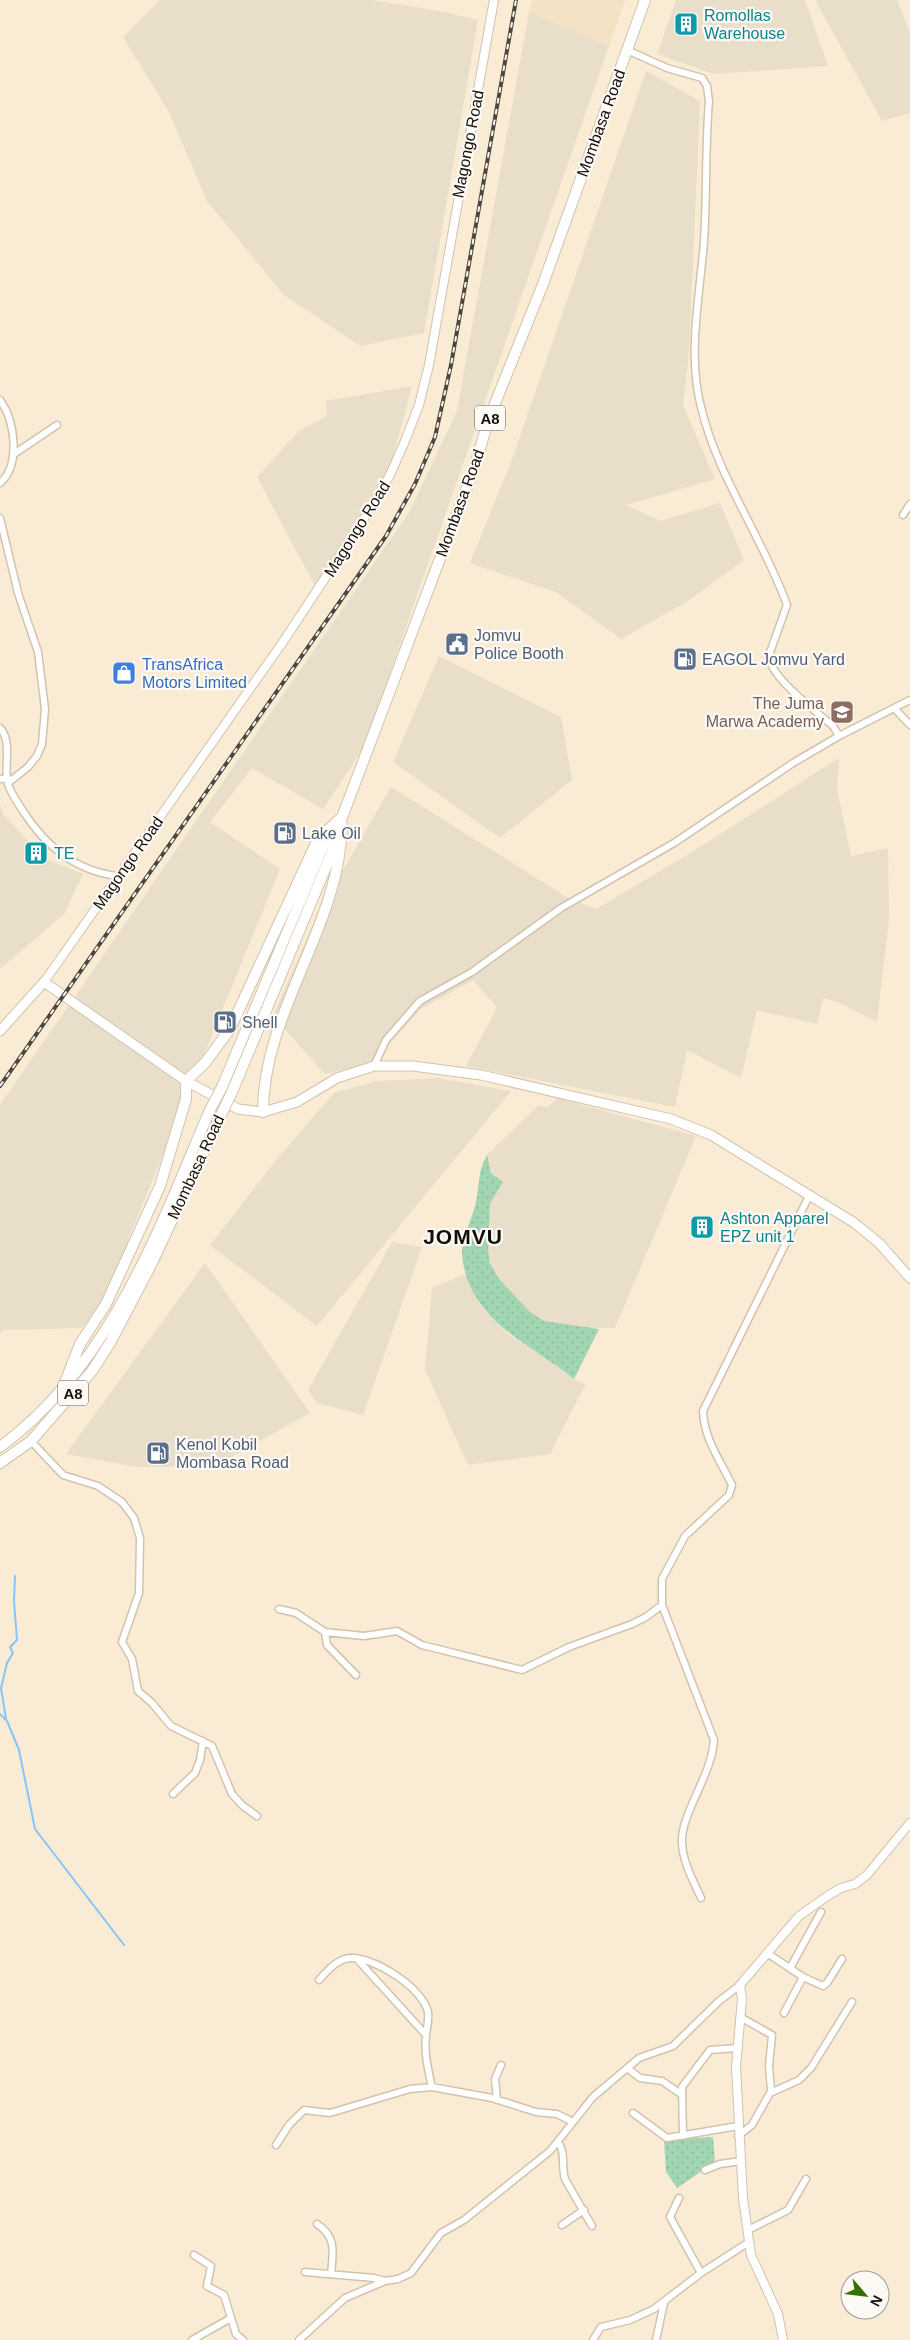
<svg xmlns="http://www.w3.org/2000/svg" width="910" height="2340" viewBox="0 0 910 2340" font-family="Helvetica,sans-serif">
  <style>
    .built { fill: #f4e2c4 }
    .industrial { fill: #e9deca }
    .grass { fill: url(#grass-dots) }
    .lines { fill: none; stroke-linecap: round; stroke-linejoin: round }
    .stream { stroke: #86c5fb; stroke-width: 2 }
    .minor-casing { stroke: #d1c3ad; stroke-width: 9 }
    .tertiary-casing { stroke: #d1c3ad; stroke-width: 10 }
    .secondary-casing { stroke: #d1c3ad; stroke-width: 11 }
    .trunk-casing { stroke: #d1c3ad; stroke-width: 12 }
    .minor { stroke: #fff; stroke-width: 6 }
    .tertiary { stroke: #fff; stroke-width: 8 }
    .secondary { stroke: #fff; stroke-width: 9 }
    .trunk { stroke: #fff; stroke-width: 10 }
    .rail-casing { stroke: #4d463b; stroke-width: 4 }
    .rail { stroke: #fdfaf6; stroke-width: 2; stroke-dasharray: 5.5; stroke-linecap: butt }
    .trunk-bridge-casing { stroke: #d1c3ad; stroke-width: 12; stroke-linecap: butt }
    .trunk-bridge { stroke: #fff; stroke-width: 10 }
    .labels { text-anchor: middle; dominant-baseline: central; stroke-width: 4.5; stroke-linejoin: round; paint-order: stroke }
    .shield { fill: #fdfaf6; stroke: #5a564f; stroke-width: 1 }
    .shield-label { font-size: 15px; font-weight: bold; fill: #140f08 }
    .culture-label { font-size: 16px; fill: #0d838f; stroke: #fdfaf6; text-anchor: start }
    .street-label { font-size: 16px; fill: #140f08; stroke: #fdfaf6 }
    .service-label { font-size: 16px; fill: #4e5e75; stroke: #fdfaf6; text-anchor: start }
    .shop-label { font-size: 16px; fill: #366cbe; stroke: #fdfaf6; text-anchor: start }
    .education-label { font-size: 16px; fill: #785e54; stroke: #fdfaf6; text-anchor: end }
    .district-label { font-size: 21px; font-weight: bold; letter-spacing: 1px; fill: #140f08; stroke: #fdfaf6 }
  </style>
  <defs>
    <pattern id="grass-dots" width="8" height="8" patternUnits="userSpaceOnUse" patternTransform="scale(1.25)"><rect width="8" height="8" fill="#a2d6b3"/><path d="M2 2h.1M6 6h.1" fill="none" stroke="#8bb698" stroke-width="1.8" stroke-linecap="round"/></pattern>
  </defs>
  <rect width="100%" height="100%" fill="#faebd5"/>
  <!-- built -->
  <path class="built" d="M532,0H625L609,46L529,12Z"/>
  <!-- industrial -->
  <path class="industrial" d="M160,0H371L445,12L478,20L424,333L360,346L284,295L207,201L169,112L123,37Z
    M676,0H805L828,66L714,74L657,54Z
    M815,0H897L910,33V113L882,121Z
    M529,12L609,46L364,747L323,809L252,768L210,822L280,869L130,1235L113,1291L82,1328L4,1330L0,1334V1105L410,511L457,411Z
    M646,71L700,101L689,352L683,406L715,479L626,505L661,521L720,503L744,560L688,601L621,639L556,592L470,563L513,457Z
    M412,386L388,475L315,586L257,477L299,431L327,416L326,401Z
    M439,656L561,717L572,780L500,838L393,762Z
    M839,758L837,789L851,856L888,848L889,919L877,1022L838,1002L823,998L817,1024L757,1010L741,1078L687,1050L675,1107L466,1066L497,1008L473,980L421,1009L372,1063L325,1074L273,1016L317,915L391,787L565,896L596,909L697,849Z
    M0,804L3,814L45,859L83,874L64,914L0,969Z
    M437,1078L511,1091L317,1326L210,1245L277,1159L334,1093L377,1081Z
    M557,1098L696,1136L615,1328H579L544,1322L530,1312L499,1279L490,1263L488,1249L490,1204L503,1182L491,1173L487,1155L539,1105L547,1108Z
    M392,1242L422,1247L363,1415L317,1403L308,1390Z
    M205,1263L310,1413L215,1466L137,1467L66,1454Z
    M467,1273L480,1306L508,1334L549,1360L574,1379L585,1385L550,1454L468,1465L425,1369L432,1288Z"/>
  <!-- grass -->
  <path class="grass" d="M487,1155L491,1173L503,1182L490,1204L488,1249L490,1263L499,1279L530,1312L544,1321L599,1329L574,1379C528,1342 468,1321 462,1254C461,1242 472,1218 475,1206C480,1188 477,1171 487,1155Z
    M713,2137L715,2162L677,2188L666,2172L664,2140Z"/>
  <g class="lines">
    <!-- stream -->
    <path class="stream" d="M0,1714L7,1721L19,1750L35,1829L124,1945
      M6,1719L1,1688L7,1663L13,1653L10,1647L17,1640L14,1601L15,1576"/>
    <!-- minor casing -->
    <g class="minor-casing">
      <path id="minor" d="M627,50L667,68L702,78L707,86L709,101C705,147 707,194 704,241C700,295 687,354 701,407C717,476 763,538 787,605L769,655C767,675 818,713 833,726L839,736
        M0,400C15,421 21,465 0,483
        M14,454L57,425
        M903,515L910,504
        M0,518L18,593L38,652L45,709L42,744L37,756L28,767L8,783
        M894,708L910,725
        M0,728C13,741 3,768 8,784C11,794 18,803 23,811C45,846 77,872 119,876
        M0,779L8,778
        M374,1066L386,1040L420,1001L472,972L561,908L674,843L793,763L839,736L910,700
        M31,1441L63,1475L98,1486L122,1502L134,1518L140,1538L139,1593L122,1642L132,1659L138,1691L152,1703L171,1726L212,1746L232,1794L243,1806L257,1816
        M662,1605L714,1740C712,1775 680,1815 682,1843C683,1863 693,1880 701,1898
        M279,1609L296,1613L325,1632L364,1636L397,1631L422,1645L522,1670L569,1647L632,1624L646,1617L662,1605V1579L685,1536L729,1495L732,1485C720,1460 704,1439 703,1411L810,1194
        M325,1632L327,1645L356,1675
        M173,1794L195,1773L200,1760L203,1741
        M767,1953L803,1977L823,1986L827,1983L842,1959
        M357,1959L426,2035
        M790,1968L821,1912
        M319,1980C327,1971 337,1959 350,1958C373,1956 423,1988 428,2012C429,2019 427,2027 426,2035C424,2053 428,2070 432,2087
        M784,2013L803,1977
        M740,2017L772,2035L769,2066L771,2091
        M627,2068L640,2078L662,2081L681,2094
        M497,2100L495,2079L501,2065
        M633,2113L667,2138L738,2126
        M683,2136L682,2087L710,2050L737,2048
        M738,2136L752,2125L770,2093L799,2080L811,2068L852,2002
        M558,2142C566,2152 561,2167 565,2179L592,2226
        M276,2145L289,2125L304,2110L330,2113L410,2089L432,2087L492,2098L536,2112L557,2114L573,2122
        M705,2170L720,2164L741,2161
        M679,2198L670,2217L701,2273
        M317,2224C337,2237 333,2253 331,2274
        M562,2225L584,2210
        M748,2230L788,2210L806,2179
        M194,2255L211,2266L207,2286L224,2295L236,2334L243,2340
        M305,2272L374,2278L385,2281
        M192,2340L231,2318
        M299,2340L345,2298L385,2281L398,2279L411,2273L441,2233L464,2220L550,2151L593,2097L639,2058L673,2046L719,2001L740,1985
        M593,2340L601,2327L630,2320L654,2309L701,2273L749,2242
        M656,2340L664,2303"/>
    </g>
    <!-- tertiary casing -->
    <g class="tertiary-casing">
      <path id="tertiary" d="M44,982L285,639L371,508L390,475L405,441L419,405L429,365L494,0
        M783,2340L778,2314L751,2255L743,2198L736,2067L742,1999L740,1985L799,1916L829,1895L841,1888L855,1884L867,1875L910,1823"/>
    </g>
    <!-- secondary casing -->
    <g class="secondary-casing">
      <path id="secondary" d="M0,1031L44,982L186,1081L238,1109L263,1112L297,1102L337,1078L374,1066H413L481,1075L671,1119L711,1135L853,1222L879,1243L910,1278"/>
    </g>
    <!-- trunk casing -->
    <g class="trunk-casing">
      <path id="trunk" d="M222,1087L323,847L335,836
        M232,1092L333,850L335,836L475,466L488,421L543,284L645,0
        M263,1112C263,1011 340,926 342,825
        M64,1385L80,1344L106,1304L160,1186L186,1099V1081L205,1063L230,1029L318,839L340,819
        M0,1447C110,1366 158,1232 209,1112
        M0,1463L31,1441L92,1371L110,1343L152,1263L219,1119"/>
    </g>
    <!-- minor -->
    <use href="#minor" class="minor"/>
    <!-- tertiary -->
    <use href="#tertiary" class="tertiary"/>
    <!-- secondary -->
    <use href="#secondary" class="secondary"/>
    <!-- trunk -->
    <use href="#trunk" class="trunk"/>
    <!-- rail casing -->
    <g class="rail-casing">
      <path id="rail" d="M0,1086L386,536L415,484L435,437L451,365L516,0"/>
    </g>
    <!-- rail -->
    <use href="#rail" class="rail"/>
    <!-- trunk-bridge casing -->
    <g class="trunk-bridge-casing">
      <path id="trunk-bridge" d="M209,1112L222,1087
        M219,1119L232,1092"/>
    </g>
    <!-- trunk-bridge -->
    <use href="#trunk-bridge" class="trunk-bridge"/>
  </g>
  <!-- icons -->
  <defs>
    <g id="building-square" transform="scale(1.25)"><rect x="-9" y="-9" width="18" height="18" rx="4" fill="#0f9aa8" stroke="#fdfaf6"/><path d="M-4-6H4V6H1V3H-1V6H-4ZM-2.5-4.3h1.7v1.8h-1.7ZM.8-4.3h1.7v1.8H.8ZM-2.5-1h1.7V.8h-1.7ZM.8-1h1.7V.8H.8Z" fill="#fff"/></g>
    <g id="civic-square" transform="scale(1.25)"><rect x="-9" y="-9" width="18" height="18" rx="4" fill="#5c6f8a" stroke="#fdfaf6"/><path d="M-.6-6.5H3V-4.5H.6V-3L4-1V1h2V6H-6V1h2V-1L-.6-3ZM-1.2 2.5V6h2.4V2.5Z" fill="#fff"/></g>
    <g id="fuel-square" transform="scale(1.25)"><rect x="-9" y="-9" width="18" height="18" rx="4" fill="#5c6f8a" stroke="#fdfaf6"/><path d="M-5.5-6h7V0h2V4h1.3V-2.5L3-4.5l.8-.8L6-3V5H2.5V1h-1V6h-7ZM-4.2-4.7v3.2H.2V-4.7Z" fill="#fff"/></g>
    <g id="shop-square" transform="scale(1.25)"><rect x="-9" y="-9" width="18" height="18" rx="4" fill="#3f7fe0" stroke="#fdfaf6"/><path d="M-5-2.5h2.3a2.7 3.5 0 0 1 5.4 0H5L5.5 6h-11ZM-1.5-2.5h3a1.5 2.3 0 0 0-3 0Z" fill="#fff"/></g>
    <g id="school-square" transform="scale(1.25)"><rect x="-9" y="-9" width="18" height="18" rx="4" fill="#8d6e63" stroke="#fdfaf6"/><path d="M0-5L7-2L0 1L-7-2ZM-4 1L0 2.5L4 1V4Q0 6-4 4Z" fill="#fff"/></g>
  </defs>
  <g fill-rule="evenodd">
    <use href="#building-square" x="686" y="24"/>
    <use href="#civic-square" x="457" y="644"/>
    <use href="#fuel-square" x="685" y="659"/>
    <use href="#shop-square" x="124" y="673"/>
    <use href="#school-square" x="842" y="712"/>
    <use href="#fuel-square" x="285" y="833"/>
    <use href="#building-square" x="36" y="853"/>
    <use href="#fuel-square" x="225" y="1022"/>
    <use href="#building-square" x="702" y="1227"/>
    <use href="#fuel-square" x="158" y="1453"/>
  </g>
  <g class="labels">
    <!-- shield labels -->
    <g class="shield">
      <rect x="475" y="405.5" width="30" height="25" rx="4"/>
      <rect x="58" y="1380.5" width="30" height="25" rx="4"/>
    </g>
    <g class="shield-label">
      <text x="490" y="418">A8</text>
      <text x="73" y="1393">A8</text>
    </g>
    <!-- culture labels -->
    <g class="culture-label">
      <text x="704" y="15">Romollas<tspan x="704" dy="18">Warehouse</tspan></text>
      <text x="54" y="853">TE</text>
      <text x="720" y="1218">Ashton Apparel<tspan x="720" dy="18">EPZ unit 1</tspan></text>
    </g>
    <!-- street labels -->
    <g class="street-label">
      <text transform="translate(601 123) rotate(-70)">Mombasa Road</text>
      <text transform="translate(468 144) rotate(-79)">Magongo Road</text>
      <text transform="translate(460 503) rotate(-70)">Mombasa Road</text>
      <text transform="translate(357 529) rotate(-58)">Magongo Road</text>
      <text transform="translate(128 863) rotate(-55)">Magongo Road</text>
      <text transform="translate(196 1167) rotate(-65)">Mombasa Road</text>
    </g>
    <!-- service labels -->
    <g class="service-label">
      <text x="474" y="635">Jomvu<tspan x="474" dy="18">Police Booth</tspan></text>
      <text x="702" y="659">EAGOL Jomvu Yard</text>
      <text x="302" y="833">Lake Oil</text>
      <text x="242" y="1022">Shell</text>
      <text x="176" y="1444">Kenol Kobil<tspan x="176" dy="18">Mombasa Road</tspan></text>
    </g>
    <!-- shop labels -->
    <g class="shop-label">
      <text x="142" y="664">TransAfrica<tspan x="142" dy="18">Motors Limited</tspan></text>
    </g>
    <!-- education labels -->
    <g class="education-label">
      <text x="824" y="703">The Juma<tspan x="824" dy="18">Marwa Academy</tspan></text>
    </g>
    <!-- district labels -->
    <g class="district-label">
      <text x="463" y="1236">JOMVU</text>
    </g>
  </g>
  <!-- north arrow -->
  <g transform="translate(865 2295) rotate(118)"><circle r="24" fill="#fdfaf6" stroke="#a09c97"/>
  <path d="M0-4L9 19L0 12L-9 19Z" fill="#357104"/>
  <text y="-8" font-size="14" font-weight="bold" text-anchor="middle" fill="#140f08">N</text>
  </g>
</svg>
